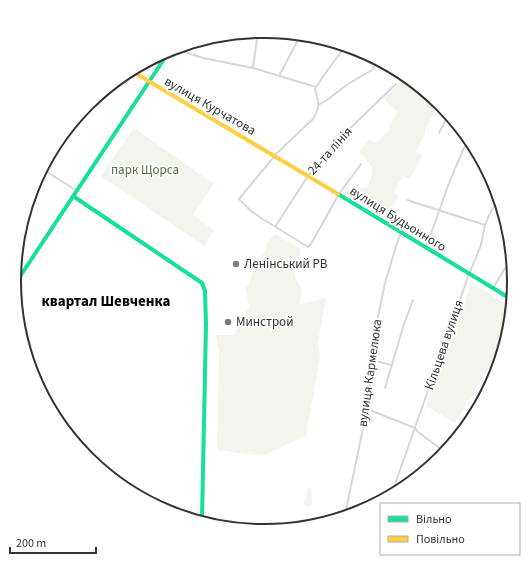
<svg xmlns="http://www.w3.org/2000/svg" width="528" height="563" viewBox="0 0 528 563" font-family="'Source Sans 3',sans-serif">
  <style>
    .green { fill: #f1f5ed }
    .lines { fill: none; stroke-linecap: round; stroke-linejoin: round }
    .street { stroke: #d7d7d7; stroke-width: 2 }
    .fast { stroke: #16e098; stroke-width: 4 }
    .slow { stroke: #ffcf43; stroke-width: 4 }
    .poi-dot { fill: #7a7a7a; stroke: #fff; stroke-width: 1.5 }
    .labels { text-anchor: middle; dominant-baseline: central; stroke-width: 4; stroke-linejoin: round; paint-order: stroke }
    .street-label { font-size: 13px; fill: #333; stroke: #fff }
    .park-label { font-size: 13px; fill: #56703f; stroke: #fff }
    .poi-label { font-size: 13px; fill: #333; stroke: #fff; text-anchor: start }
    .quarter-label { font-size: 15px; font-weight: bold; fill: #000; stroke: #fff }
    .rim { fill: none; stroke: #333; stroke-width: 2 }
  </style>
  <rect width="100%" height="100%" fill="#fff"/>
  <!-- green -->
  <path class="green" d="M401,78L439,104L425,130V134L416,152L422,156L410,179L403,176L394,191L397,195L398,198L383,216L343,192L347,187L355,191L368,186L371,178L372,167L359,151L370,139L376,143L390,129L389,126L398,112L384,99L398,85L396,82Z
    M134,128L214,184L193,215L214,230L204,246L101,176Z
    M275,234L301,249C299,266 288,273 302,288L300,304L326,298L318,342L320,357L306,436L262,456L217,450L219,351L216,335H234L249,307L246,289L256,266L266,249L267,243Z
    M472,283L509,306L501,348L455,423L426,406Z
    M311,487L312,503L310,506L303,505L308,489Z"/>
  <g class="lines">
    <!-- street -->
    <path class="street" d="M344,48L324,75L315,89L318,101V108L314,118L277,153L239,199L251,211L261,218L308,247L311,244L339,194L361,164
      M176,49L203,58L253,68L316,87
      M253,67L258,33
      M279,76L299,38
      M318,105L327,100L348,84L372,70L374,67L378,63
      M439,133L448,115
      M44,170L77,191
      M407,200L485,225
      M275,227L308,176L340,138L396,84
      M426,248L449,183L466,143
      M493,288L510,260
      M372,360L391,365
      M385,388L404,324L413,300
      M367,409L415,428L418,432L445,452
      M393,490L469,274L481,245L485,225L491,211L498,201
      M345,515L367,409L378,317L385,283L397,243L401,233"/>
    <!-- fast -->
    <path class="fast" d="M338,194L511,299
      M73,196L202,283L205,291L206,324L202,519
      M15,284L170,50"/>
    <!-- slow -->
    <path class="slow" d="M135,73L338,194"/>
  </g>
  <!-- markers -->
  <g class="poi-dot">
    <circle cx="236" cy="264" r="4"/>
    <circle cx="228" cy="322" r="4"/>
  </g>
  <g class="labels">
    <!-- street labels -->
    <g class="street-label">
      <text transform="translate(210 106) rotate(30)">вулиця Курчатова</text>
      <text transform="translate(330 151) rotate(-48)">24-та лінія</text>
      <text transform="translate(398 219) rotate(32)">вулиця Будьонного</text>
      <text transform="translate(444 345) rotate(-71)">Кільцева вулиця</text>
      <text transform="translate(370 373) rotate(-82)">вулиця Кармелюка</text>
    </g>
    <!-- park labels -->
    <g class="park-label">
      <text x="145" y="170">парк Щорса</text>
    </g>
    <!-- poi labels -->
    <g class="poi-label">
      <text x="244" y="264">Ленінський РВ</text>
      <text x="236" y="322">Минстрой</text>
    </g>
    <!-- quarter labels -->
    <g class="quarter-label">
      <text x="106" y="301">квартал Шевченка</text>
    </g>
  </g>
  <!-- crop -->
  <path d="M0 0H528V563H0ZM21 281a243 243 0 1 1 486 0a243 243 0 1 1-486 0Z" fill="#fff" fill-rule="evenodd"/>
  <path class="rim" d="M21 281a243 243 0 1 1 486 0a243 243 0 1 1-486 0Z"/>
  <!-- legend -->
  <rect x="380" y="503" width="140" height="52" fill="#ffffff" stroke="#adadad"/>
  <rect x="388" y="516" width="20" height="6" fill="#16e098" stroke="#adadad"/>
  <text x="416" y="523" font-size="12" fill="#333333">Вільно</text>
  <rect x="388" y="536" width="20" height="6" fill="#ffcf43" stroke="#adadad"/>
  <text x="416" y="543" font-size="12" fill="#333333">Повільно</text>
  <!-- scale -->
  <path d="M10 547v6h86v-6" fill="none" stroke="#333333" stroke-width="2"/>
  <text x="16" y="547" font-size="12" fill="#333333" stroke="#ffffff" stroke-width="3" paint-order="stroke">200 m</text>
</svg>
